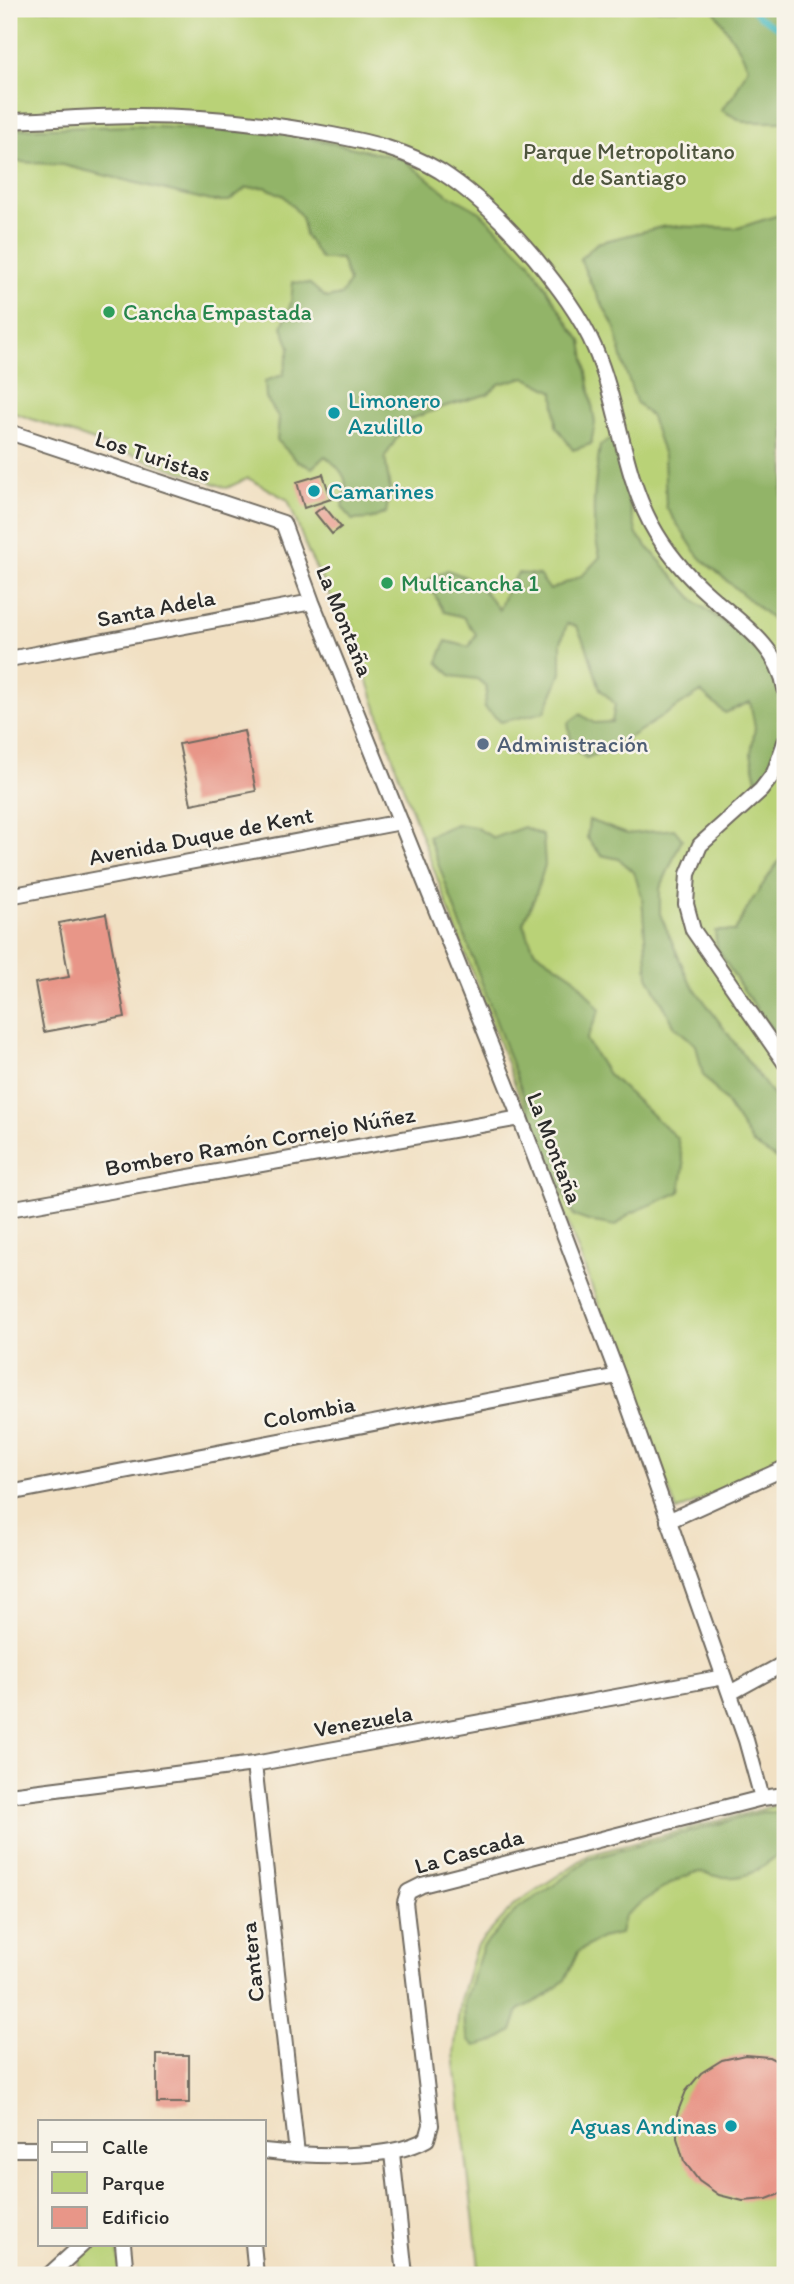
<svg xmlns="http://www.w3.org/2000/svg" width="794" height="2284" viewBox="0 0 794 2284" font-family="Itim,sans-serif">
  <style>
    .green { fill: #b9d277; stroke: #727e51; stroke-width: 2 }
    .forest { fill: #92b468; stroke: #5e704a; stroke-width: 2 }
    .lines { fill: none; stroke-linecap: round; stroke-linejoin: round }
    .stream { stroke: #4dbcc2; stroke-width: 5 }
    .building { fill: #e89688 }
    .street-casing { stroke: #706a60; stroke-width: 18 }
    .street { stroke: #fff; stroke-width: 14 }
    .leisure-dot { fill: #2e9e5b; stroke: #f7f3e8; stroke-width: 2.5 }
    .culture-dot { fill: #0f9aa8; stroke: #f7f3e8; stroke-width: 2.5 }
    .service-dot { fill: #5c6f8a; stroke: #f7f3e8; stroke-width: 2.5 }
    .labels { text-anchor: middle; dominant-baseline: central; stroke-width: 5; stroke-linejoin: round; paint-order: stroke }
    .park-label { font-size: 23px; fill: #4e553e; stroke: #f7f3e8 }
    .leisure-label { font-size: 23px; fill: #27864d; stroke: #f7f3e8; text-anchor: start }
    .culture-label { font-size: 23px; fill: #0d838f; stroke: #f7f3e8; text-anchor: start }
    .street-label { font-size: 23px; fill: #2b2b2b; stroke: #f7f3e8 }
    .service-label { font-size: 23px; fill: #4e5e75; stroke: #f7f3e8; text-anchor: start }
  </style>
  <rect width="100%" height="100%" fill="#f7f3e8"/>
  <filter id="ink" filterUnits="userSpaceOnUse"><feTurbulence type="fractalNoise" baseFrequency=".0143" numOctaves="2"/><feDisplacementMap in="SourceGraphic" scale="14" xChannelSelector="R" yChannelSelector="G"/><feConvolveMatrix kernelMatrix="1 2 1 2 8 2 1 2 1" color-interpolation-filters="sRGB"/></filter>
  <filter id="wash" filterUnits="userSpaceOnUse"><feTurbulence type="fractalNoise" baseFrequency=".00686" numOctaves="4" result="noise"/><feDisplacementMap in="SourceGraphic" scale="28" xChannelSelector="R" yChannelSelector="G"/><feGaussianBlur stdDeviation="1.57" result="paint"/><feColorMatrix in="noise" values="0 0 0 0 0 0 0 0 0 0 0 0 0 0 0 0 0 1.4 0 .05"/><feComposite in="paint" operator="in"/></filter>
  <g filter="url(#wash)">
    <rect width="100%" height="100%" fill="#f1e0c3"/>
    <!-- green -->
    <path class="green" d="M9,9H785V1462L677,1511L458,934L398,773L358,651L308,552L288,500L248,478L227,488L9,411Z
      M785,1803V2275H480L454,2054L460,2000L476,1947L515,1904L589,1855Z
      M77,2244H118L120,2275H80Z"/>
    <!-- forest -->
    <path class="forest" d="M713,9H769L785,21V122H744L721,110L734,95L748,67L740,50Z
      M134,126L287,133L403,159L446,193L480,212L529,261L572,329L582,341L595,423L591,444L573,450L556,426L554,392L525,377L499,384L488,394L446,406L408,420L385,457L390,489L386,513L371,519L352,520L342,506C351,481 345,472 325,456L312,468L297,461L277,440L279,418L266,398L265,381L283,375L290,347L282,327L291,303L293,282L310,284L326,298L341,295L349,282L341,259H321L305,235L301,216L284,196L265,187L246,188L229,201H211L62,165L9,161V129Z
      M785,213V480L782,490L785,530V630L699,557L666,507L664,456L651,417L636,402L624,366L615,328L592,286L580,259L597,243L665,226L738,228Z
      M612,438L637,535L696,602L744,637L762,657L779,689L781,726L772,767L757,780L751,754L755,727L750,702L725,713L701,692L614,747L586,758L572,748L568,723L580,714L594,723L612,722L615,704L600,689L586,645L576,626L567,624L561,642V673L545,712L501,722L484,707L487,687L477,679L452,676L438,662L446,641L469,647L476,634L463,617L444,612L427,581L447,570C475,579 483,587 499,610L506,591L518,573L539,575L550,590L583,575L600,557C589,520 595,483 600,445Z
      M589,820L627,834L674,829L682,839L660,889V914L688,979L785,1112V1168L777,1159L753,1144L725,1101L703,1075L696,1045L675,1027L648,976L642,897L634,872L619,859L601,855L587,838Z
      M456,824L475,827L494,838L524,827L543,836L545,865L535,897L523,923L534,950L574,977L600,1010L586,1040L608,1074L677,1138L684,1165L680,1192L629,1214L616,1226L588,1221L574,1216L544,1152L428,836Z
      M785,852V1048L740,985L717,948L715,931H735L751,902Z
      M762,1812L785,1813V1849C762,1867 748,1882 717,1876C712,1876 706,1871 701,1872C683,1872 639,1904 624,1916L620,1934L601,1938L578,1952L565,1980L546,1996L519,2010L512,2031L495,2041L475,2046L469,2040L465,2029L464,2003L483,1947L518,1908L546,1891L589,1859Z"/>
    <g class="lines">
      <!-- stream -->
      <path class="stream" d="M752,9L757,15L785,33"/>
    </g>
    <g id="blocks">
      <!-- building -->
      <path class="building" d="M323,474L331,499L304,508L297,482Z
        M324,506L341,527L332,534L315,513Z
        M244,731L256,791L191,804L179,744Z
        M106,914L125,1017L44,1032L35,983L69,977L59,923Z
        M157,2055H189V2103H157Z
        M745,2055L769,2057L785,2065V2192L767,2199L743,2201L719,2195L699,2181L684,2161L677,2138V2114L686,2091L701,2073L722,2060Z"/>
    </g>
  </g>
  <g filter="url(#ink)">
    <use href="#blocks" fill-opacity="0" stroke="#706a60" stroke-width="2"/>
    <g class="lines">
      <!-- street casing -->
      <g class="street-casing">
        <path id="street" d="M9,121C52,120 95,116 139,116C203,116 269,123 332,135C369,142 407,151 440,171C476,194 508,226 535,258C557,285 581,316 595,349C619,405 622,469 651,524C665,550 686,575 709,595C738,621 779,647 785,689
          M9,432L283,523L312,602L520,1118L618,1376L746,1740L762,1798
          M9,659L312,602
          M785,742L774,773L761,790L700,845L688,874L686,904L693,930L785,1063
          M9,896L401,822
          M9,1209L520,1118
          M9,1493L618,1376
          M668,1521L785,1468
          M730,1693L785,1663
          M254,1764L297,2154
          M9,1795L254,1764L724,1677
          M9,2149H40
          M264,2151C307,2156 390,2161 427,2139L431,2125L405,1902L408,1892L422,1885L762,1798L785,1795
          M392,2153L405,2275
          M123,2244L126,2275
          M253,2244L256,2275
          M49,2275L83,2244"/>
      </g>
      <!-- street -->
      <use href="#street" class="street"/>
    </g>
  </g>
  <!-- markers -->
  <g class="leisure-dot">
    <circle cx="109" cy="312" r="7"/>
    <circle cx="387" cy="583" r="7"/>
  </g>
  <g class="culture-dot">
    <circle cx="334" cy="413" r="7"/>
    <circle cx="314" cy="491" r="7"/>
    <circle cx="731" cy="2126" r="7"/>
  </g>
  <circle class="service-dot" cx="483" cy="744" r="7"/>
  <g class="labels">
    <!-- park labels -->
    <g class="park-label">
      <text x="629" y="151">Parque Metropolitano<tspan x="629" dy="26">de Santiago</tspan></text>
    </g>
    <!-- leisure labels -->
    <g class="leisure-label">
      <text x="123" y="312">Cancha Empastada</text>
      <text x="401" y="583">Multicancha 1</text>
    </g>
    <!-- culture labels -->
    <g class="culture-label">
      <text x="348" y="400">Limonero<tspan x="348" dy="26">Azulillo</tspan></text>
      <text x="328" y="491">Camarines</text>
      <text x="717" y="2126" text-anchor="end">Aguas Andinas</text>
    </g>
    <!-- street labels -->
    <g class="street-label">
      <text transform="translate(153 456) rotate(18)">Los Turistas</text>
      <text transform="translate(156 608) rotate(-11)">Santa Adela</text>
      <text transform="translate(345 621) rotate(68)">La Montaña</text>
      <text transform="translate(201 836) rotate(-11)">Avenida Duque de Kent</text>
      <text transform="translate(260 1141) rotate(-10)">Bombero Ramón Cornejo Núñez</text>
      <text transform="translate(555 1148) rotate(69)">La Montaña</text>
      <text transform="translate(309 1412) rotate(-11)">Colombia</text>
      <text transform="translate(363 1721) rotate(-10)">Venezuela</text>
      <text transform="translate(469 1851) rotate(-16)">La Cascada</text>
      <text transform="translate(252 1962) rotate(-96)">Cantera</text>
    </g>
    <!-- service labels -->
    <g class="service-label">
      <text x="497" y="744">Administración</text>
    </g>
  </g>
  <!-- margin -->
  <rect width="794" height="2284" fill="none" stroke="#f7f3e8" stroke-width="35"/>
  <!-- legend -->
  <rect x="38" y="2120" width="228" height="126" fill="#f7f3e8" stroke="#a5a39c" stroke-width="2"/>
  <rect x="52" y="2142" width="35" height="10" fill="#ffffff" stroke="#a5a39c" stroke-width="2"/>
  <text x="102" y="2154" font-size="21" fill="#2b2b2b">Calle</text>
  <rect x="52" y="2172" width="35" height="21" fill="#b9d277" stroke="#a5a39c" stroke-width="2"/>
  <text x="102" y="2190" font-size="21" fill="#2b2b2b">Parque</text>
  <rect x="52" y="2207" width="35" height="21" fill="#e89688" stroke="#a5a39c" stroke-width="2"/>
  <text x="102" y="2224" font-size="21" fill="#2b2b2b">Edificio</text>
</svg>
